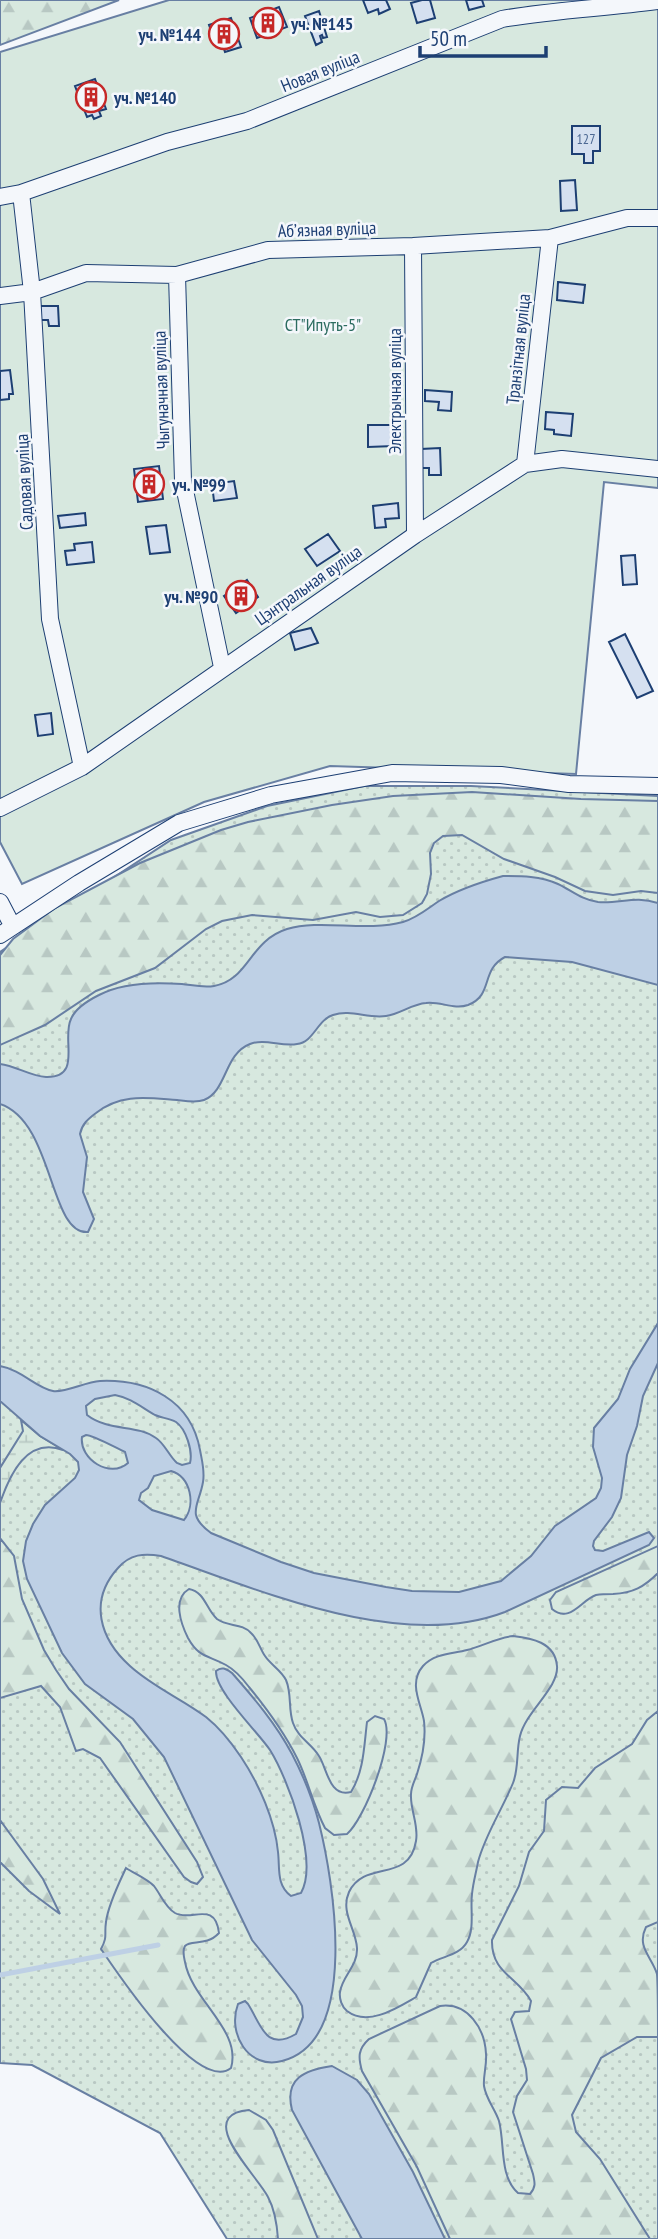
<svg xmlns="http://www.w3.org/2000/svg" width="658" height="2239" viewBox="0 0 658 2239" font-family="'PT Sans Narrow',sans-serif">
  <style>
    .grass { fill: url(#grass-dots); stroke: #687fa3; stroke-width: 2 }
    .forest { fill: url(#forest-firs); stroke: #687fa3; stroke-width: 2 }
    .wetland { fill: url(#wetland-marsh); stroke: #687fa3; stroke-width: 2 }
    .garden { fill: #d7e8df; stroke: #687fa3; stroke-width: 2 }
    .water { fill: #bed0e5; stroke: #687fa3; stroke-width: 2; fill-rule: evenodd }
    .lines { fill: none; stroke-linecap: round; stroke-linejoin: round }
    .stream { stroke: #bed0e5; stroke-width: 5 }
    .building { fill: #d5e0f0; stroke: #1d3f73; stroke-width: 2 }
    .street-casing { stroke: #1d3f73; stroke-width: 18 }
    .street { stroke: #f4f7fb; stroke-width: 16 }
    .labels { text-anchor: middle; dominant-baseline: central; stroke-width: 5; stroke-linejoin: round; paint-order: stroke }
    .number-label { font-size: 14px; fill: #4b6792 }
    .poi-label { font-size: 18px; font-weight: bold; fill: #1d3f73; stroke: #f4f7fb; text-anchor: start }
    .street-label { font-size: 18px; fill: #1d3f73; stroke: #f4f7fb }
    .park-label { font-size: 18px; fill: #2c6c60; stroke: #f4f7fb }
  </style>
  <defs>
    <pattern id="grass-dots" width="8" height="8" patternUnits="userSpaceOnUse" patternTransform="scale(1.75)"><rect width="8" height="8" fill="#d7e8df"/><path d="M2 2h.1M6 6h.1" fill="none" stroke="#b8c8c3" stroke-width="1.8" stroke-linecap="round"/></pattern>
    <pattern id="forest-firs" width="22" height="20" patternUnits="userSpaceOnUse" patternTransform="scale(1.75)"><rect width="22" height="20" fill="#d7e8df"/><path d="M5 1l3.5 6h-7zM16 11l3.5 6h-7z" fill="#b8c8c3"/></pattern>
    <pattern id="wetland-marsh" width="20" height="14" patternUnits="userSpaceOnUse" patternTransform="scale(1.75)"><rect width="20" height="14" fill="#d7e8df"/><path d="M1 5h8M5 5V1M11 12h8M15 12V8" fill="none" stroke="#b8c8c3"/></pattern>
  </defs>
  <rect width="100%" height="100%" fill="#f4f7fb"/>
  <!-- grass -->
  <path class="grass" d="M364,786H471L658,796V2239H227L160,2133L32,2065L0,2063V952L171,840L267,806Z"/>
  <!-- forest -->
  <path class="forest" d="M0,0H119L0,45Z
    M472,792L581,799L658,801V893L641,891L613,895L585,891L555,877L504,859L462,835L443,836L434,843L430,853L431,874L427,894L422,903L403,915L380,917L356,912L313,920L252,915L222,921L206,929L155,968L96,991L45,1025L0,1045V955L13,939L55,908L140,863L221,830L248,822L332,805L393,796Z
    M0,1538L14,1556L22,1599L44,1650L56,1670L69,1689L120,1742L197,1862L203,1877L197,1884L191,1882L184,1877L100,1758L83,1749L76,1751L60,1707L41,1686L0,1698Z
    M658,1546V1573C644,1587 633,1593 613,1594C608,1594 602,1594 596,1595C581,1600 570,1624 552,1609L550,1600L556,1592Z
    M189,1589C205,1592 206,1609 217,1619C228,1627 242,1623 251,1633C258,1639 260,1649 265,1656C271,1665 281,1670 286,1680C292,1694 288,1709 293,1723C298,1738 311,1743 319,1756C327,1768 329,1798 351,1792C364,1771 364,1746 367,1722L375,1716L384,1719C396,1740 364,1820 347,1834L334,1835L325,1828C313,1805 308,1780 297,1758C284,1732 267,1709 249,1687C243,1679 235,1670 226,1665C208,1655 199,1658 188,1638C181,1624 172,1599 189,1589Z
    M513,1636C531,1638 555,1642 557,1666C559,1688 526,1711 520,1736C516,1752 519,1768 513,1783C502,1810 485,1835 478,1862C476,1873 473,1883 472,1894C470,1909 475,1928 467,1942C460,1955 443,1956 431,1963L416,1997C397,2008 368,2027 347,2011C342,2007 339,1999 340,1992C342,1976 358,1966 357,1948C356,1929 340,1912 349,1892C365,1859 409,1884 416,1841C419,1825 410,1810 411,1794C411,1787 415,1780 417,1774C423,1756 426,1739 424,1721C421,1703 408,1683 423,1666C435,1653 452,1654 467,1650C483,1646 496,1638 513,1636Z
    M658,1711V1922L646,1927C636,1947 652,1957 657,1974C658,1987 658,2022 658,2037H637L601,2058L572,2115L576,2132L600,2159L650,2239H450L417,2167L362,2071C358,2057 358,2049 369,2039L440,2006C468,2002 485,2029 486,2054C487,2065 483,2076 484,2086C486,2099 495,2109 499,2121C505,2144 499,2176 518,2193L530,2194C536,2187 535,2183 533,2174L513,2112L517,2096L527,2080L526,2069L511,2019L515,2012L529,2011L531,2001C518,1977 491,1973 492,1940L519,1886L529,1852L544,1831L546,1800L562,1787L578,1788L595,1768L632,1744L647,1720Z
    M0,1820L43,1879L60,1914L29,1891L0,1862Z
    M126,1868C135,1874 146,1878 154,1886C161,1895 165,1907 175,1913C191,1922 215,1900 219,1933C206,1947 191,1939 185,1946C182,1951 184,1957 185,1962C192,2001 242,2030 231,2068C198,2094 118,1974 101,1949C108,1936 104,1935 106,1922C108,1905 119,1883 126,1868Z
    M249,2110L266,2120L273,2130L318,2239H278C277,2224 275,2210 268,2197C258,2176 192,2115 249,2110Z"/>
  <!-- wetland -->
  <path class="wetland" d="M21,1420L40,1436L63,1450C27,1437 10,1474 0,1503V1468L23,1431Z"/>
  <!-- garden -->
  <path class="garden" d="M169,0H658V488L604,482L576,774L330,766L204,802L22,884L0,842V52Z"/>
  <!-- water -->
  <path class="water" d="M503,876C522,876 540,876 558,884C571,890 582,900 598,902C620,904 635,895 658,903V985L572,962L505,957C480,970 494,995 468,1005C454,1010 440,1001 426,1003C412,1004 400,1014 386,1016C368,1019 351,1009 333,1015C317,1020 314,1042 297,1044C281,1047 265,1038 250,1044C224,1054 227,1091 204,1100C196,1103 186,1101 177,1100C148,1098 121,1093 96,1113C88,1119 82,1124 80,1134L87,1157L83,1192L94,1219L88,1232C49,1235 54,1122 0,1104V1064C16,1066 30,1076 46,1077C83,1078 61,1039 71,1019C75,1009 89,1000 99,995C123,982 155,982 182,984C192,985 203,988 214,986C249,980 249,941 287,929C321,919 365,932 403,922C417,918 427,909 439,901C459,889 481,882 503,876Z
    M658,1323V1363L643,1396L637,1426L627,1455L621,1498L612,1517L594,1541L593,1546L595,1550L603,1551L649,1532L654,1538L649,1545L505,1612C400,1652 262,1591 161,1556C144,1553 130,1554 118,1568C88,1601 100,1639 130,1666C153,1687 182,1699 206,1717C221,1729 231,1742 241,1757C259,1784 275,1820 278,1852C280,1868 276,1885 291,1896L301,1893C319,1861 288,1779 270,1750C258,1732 215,1691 216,1671C222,1666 226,1669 232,1673C254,1698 276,1724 292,1754C303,1775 313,1800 319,1823C333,1879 361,2041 282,2061C248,2070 227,2033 238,2004L245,2001L248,2004C261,2024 265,2052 296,2034L303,2017L302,2006L296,1995L252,1940L164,1757L133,1719L85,1684L62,1653L27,1579L23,1561L26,1541L33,1524L45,1505L75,1478L79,1470L78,1462L70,1454L40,1436L0,1401V1366C22,1370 36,1388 53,1391C65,1393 85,1382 100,1381C148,1379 191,1400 200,1450C202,1461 205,1471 203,1482C199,1506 185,1514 211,1533L281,1562L314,1573L386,1587L412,1591L459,1592L501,1581L531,1556L555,1526L596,1498L601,1488L602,1478L593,1447L594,1428L618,1399L630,1369ZM115,1395C131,1398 141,1407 155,1415C161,1418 169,1418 176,1422C186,1429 193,1451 190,1463L182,1465L177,1463C169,1456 165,1444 156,1438C137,1424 109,1432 87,1415L86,1406L95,1399ZM86,1435C93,1435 116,1448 125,1452L128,1463C110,1479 79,1459 82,1437ZM171,1471C191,1477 196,1505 184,1520L152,1510L139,1500L141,1493L148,1488L154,1476Z
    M332,2066L357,2080L369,2094L413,2172L445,2239H362L292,2110C284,2078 305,2070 332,2066Z"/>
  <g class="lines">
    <!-- stream -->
    <path class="stream" d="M0,1975L158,1945"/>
  </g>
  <!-- building -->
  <path class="building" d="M363,0H386L390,9L379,14L378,9L368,13Z
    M422,0H430L435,18L417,23L411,3Z
    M466,0H482L484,6L469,10Z
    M279,7L287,27L257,38L250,18Z
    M319,11L327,37L323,38L322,35L320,36L322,42L316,45L305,16Z
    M231,18L241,47L225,52L222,43L216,45L209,25Z
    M95,79L106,109L99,111L101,116L94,119L92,115L87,117L75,86Z
    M572,126H600V151H593V163H584V154H572Z
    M575,180L577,210L561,211L560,181Z
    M558,282L585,285L583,303L557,300Z
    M37,306H58L59,326H49L48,320H38Z
    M10,370L13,394H9V399L0,400V371Z
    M425,390L452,392L451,411L438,410L439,402L425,401Z
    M546,412L573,414L571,436L554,434V430L545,429Z
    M368,425H394V446L368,447Z
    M440,448L441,475H429V468H422L421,449Z
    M159,466L163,499L138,502L134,469Z
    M234,481L237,498L214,501L212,484Z
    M398,503L399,518L385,519L386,527L375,528L373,506Z
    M85,513L86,525L60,528L58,516Z
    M166,525L170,552L150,554L146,527Z
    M328,534L340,551L317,566L305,549Z
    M92,542L94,562L67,565L65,551L75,550L74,544Z
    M635,555L637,584L623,585L621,556Z
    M247,580L258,597L236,613L224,596Z
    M311,628L318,643L295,650L290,633Z
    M625,634L653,691L637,698L609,642Z
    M51,713L53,734L38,736L35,715Z"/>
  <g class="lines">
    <!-- street casing -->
    <g class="street-casing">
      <path id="street" d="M21,193L32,292L50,619L82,767
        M0,197L21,193L167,142L247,121L502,19C553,10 606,8 658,1
        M413,246L415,535
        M177,275L183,481L222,667
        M0,296L32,292L86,273L177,275L268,250L413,246L550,238L627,218H658
        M525,464L550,238
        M0,808L82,767L415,535L525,464L562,459L658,469
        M0,902L12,925
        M0,935L79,883L179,823L271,795L392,773L501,775L569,784L658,786"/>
    </g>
    <!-- street -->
    <use href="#street" class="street"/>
  </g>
  <!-- icons -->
  <defs>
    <g id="building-ring" transform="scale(1.575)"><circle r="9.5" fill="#f4f7fb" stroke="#c62828" stroke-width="1.5"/><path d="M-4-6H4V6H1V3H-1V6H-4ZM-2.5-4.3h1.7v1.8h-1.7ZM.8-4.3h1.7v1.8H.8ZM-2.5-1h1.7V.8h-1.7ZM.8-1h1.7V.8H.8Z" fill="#c62828"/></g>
  </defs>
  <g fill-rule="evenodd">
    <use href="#building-ring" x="268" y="23"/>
    <use href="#building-ring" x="224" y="34"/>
    <use href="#building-ring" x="91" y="97"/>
    <use href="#building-ring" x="149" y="484"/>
    <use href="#building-ring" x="241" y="596"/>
  </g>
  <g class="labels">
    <!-- number labels -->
    <g class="number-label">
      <text x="586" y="139">127</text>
    </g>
    <!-- poi labels -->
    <g class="poi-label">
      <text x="291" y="23">уч. №145</text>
      <text x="201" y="34" text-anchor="end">уч. №144</text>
      <text x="114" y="97">уч. №140</text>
      <text x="172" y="484">уч. №99</text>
      <text x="218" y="596" text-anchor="end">уч. №90</text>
    </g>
    <!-- street labels -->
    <g class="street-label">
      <text transform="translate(320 71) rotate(-22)">Новая вуліца</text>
      <text transform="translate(327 229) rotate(-2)">Абʼязная вуліца</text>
      <text transform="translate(518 349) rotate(-84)">Транзітная вуліца</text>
      <text transform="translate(161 390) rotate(-92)">Чыгуначная вуліца</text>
      <text transform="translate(394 391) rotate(-90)">Электрычная вуліца</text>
      <text transform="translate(24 482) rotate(-93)">Садовая вуліца</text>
      <text transform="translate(308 585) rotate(-35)">Цэнтральная вуліца</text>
    </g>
    <!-- park labels -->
    <g class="park-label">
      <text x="323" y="324">СТ"Ипуть-5"</text>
    </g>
  </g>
  <!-- scale -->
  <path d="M420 46v10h126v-10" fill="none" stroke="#1d3f73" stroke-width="3.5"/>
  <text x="430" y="46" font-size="21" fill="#1d3f73" stroke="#f4f7fb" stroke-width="5" paint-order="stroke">50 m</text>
</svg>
